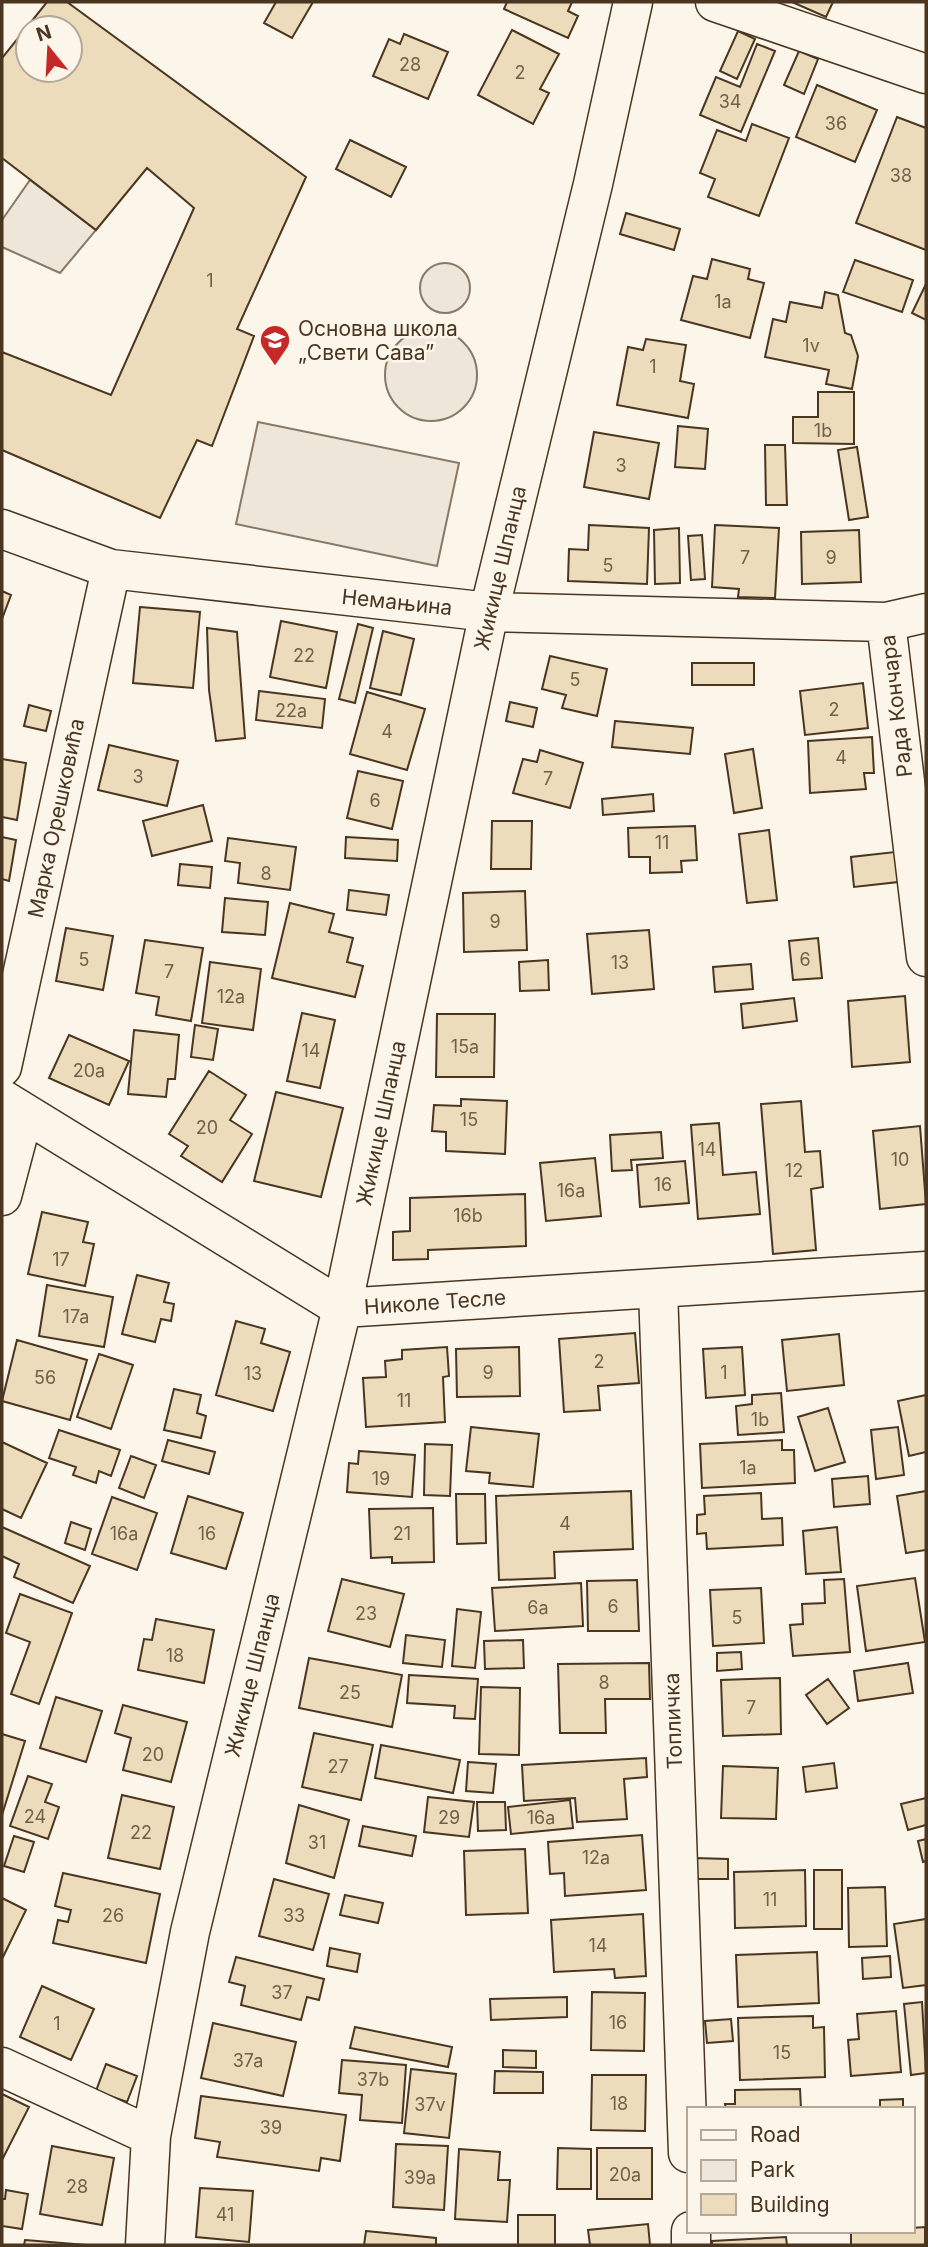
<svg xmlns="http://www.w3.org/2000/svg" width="928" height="2247" viewBox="0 0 928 2247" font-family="Inter,sans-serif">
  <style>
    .green { fill: #ede6d9; stroke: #887966; stroke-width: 2 }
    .building { fill: #ecdcbc; stroke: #4a3520; stroke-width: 2; fill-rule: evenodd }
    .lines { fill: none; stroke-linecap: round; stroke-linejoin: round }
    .minor-casing { stroke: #4a3520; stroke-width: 41 }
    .minor { stroke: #fbf6e9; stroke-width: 38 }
    .labels { text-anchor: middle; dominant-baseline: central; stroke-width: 5; stroke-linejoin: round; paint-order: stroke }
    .number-label { font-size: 18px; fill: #725f47 }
    .poi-label { font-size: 21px; fill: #4a3520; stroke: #fbf6e9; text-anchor: start }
    .street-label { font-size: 21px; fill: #4a3520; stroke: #fbf6e9 }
  </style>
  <rect width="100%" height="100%" fill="#fbf6e9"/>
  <!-- green -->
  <path class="green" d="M30,180L96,230L60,273L2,247V220Z
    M420 288a25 25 0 1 1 50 0a25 25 0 1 1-50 0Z
    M385 375a46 46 0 1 1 92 0a46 46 0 1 1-92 0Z
    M258,422L459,463L437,566L236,524Z"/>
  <!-- building -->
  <path class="building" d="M47,2H67L306,177L237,329L254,336L212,446L197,440L160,518L2,450V352L111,395L194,208L147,168L96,230L2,158V58ZM28,28H70V70H28Z
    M276,2H313L292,38L264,23Z
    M507,2H572L568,11L578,16L568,38L504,9Z
    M792,2H833L826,17Z
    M512,30L559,54L540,89L549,93L533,124L478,95Z
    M738,31L755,39L737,79L720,71Z
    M404,34L448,52L428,99L373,76L389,39L400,44Z
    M757,44L775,51L741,132L700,115L716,77L740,87Z
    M799,51L818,59L804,94L784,85Z
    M817,85L877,110L855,162L796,137Z
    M897,117L926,128V250L856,223Z
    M752,124L789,138L759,216L708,197L715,179L700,173L717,130L746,141Z
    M350,140L406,167L391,197L336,169Z
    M626,213L680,229L674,250L620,234Z
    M712,259L750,269L748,279L764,283L750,338L681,320L693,276L707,279Z
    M855,260L913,280L902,312L843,292Z
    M926,284V320L912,313Z
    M825,292L838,295L845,333L851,335L858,356L852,389L826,384L829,370L765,357L773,319L786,322L790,302L822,308Z
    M646,339L686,345L680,381L694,384L688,418L617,405L628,347L643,350Z
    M818,392H854V444L793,443V417H818Z
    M678,426L708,429L705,469L675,467Z
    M594,432L659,443L649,499L584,487Z
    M765,445H785L787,505H766Z
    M857,447L868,517L849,520L838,450Z
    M589,525L649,528L647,584L568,581L569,549L588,550Z
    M715,525L779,528L775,598L738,597L739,589L712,587Z
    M679,528L680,583L655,584L654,530Z
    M859,530L861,582L802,584L801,532Z
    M702,535L705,579L691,580L688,536Z
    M2,591L11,595L2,619Z
    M140,607L200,612L193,688L133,683Z
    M281,621L337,632L326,688L270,677Z
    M358,624L373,628L355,703L339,699Z
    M207,628L237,632L245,738L216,741L209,690Z
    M383,631L414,639L401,695L370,688Z
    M550,656L607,669L597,716L562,708L566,695L542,689Z
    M692,663H754V685H692Z
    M863,683L868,728L805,735L800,691Z
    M259,691L325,699L322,728L256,720Z
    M367,692L425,709L407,770L350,754Z
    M510,702L537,708L533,727L506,721Z
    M29,705L51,711L46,731L24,726Z
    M615,721L693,728L690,754L612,747Z
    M872,737L874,773H864L866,789L810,793L808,741Z
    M109,745L178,761L167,806L98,790Z
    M753,749L762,808L734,813L725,754Z
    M540,750L583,763L570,808L513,793L523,759L537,762Z
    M2,759L26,763L17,820L2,817Z
    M358,771L403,781L392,829L347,818Z
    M653,794L654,811L603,815L602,799Z
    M203,805L212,841L152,856L143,821Z
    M492,821H532L531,869H491Z
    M695,826L697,860L681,861L682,872L650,873V857H629L628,828Z
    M769,830L777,900L747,903L739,834Z
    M2,837L16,840L9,881L2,879Z
    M346,837L398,840L397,861L345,858Z
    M228,838L296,847L290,890L238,883L240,863L225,861Z
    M895,852L898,882L854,887L851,857Z
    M180,864L212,867L210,888L178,885Z
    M349,890L389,895L386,915L347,910Z
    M525,891L527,950L464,952L463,893Z
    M225,898L268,902L265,935L222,932Z
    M290,903L334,914L329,932L353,938L347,962L363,966L355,997L272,978Z
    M66,928L113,936L103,990L56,981Z
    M649,930L654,989L592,994L587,934Z
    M818,938L822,978L793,980L789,941Z
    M145,940L203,948L191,1021L156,1015L159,997L136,993Z
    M548,960L549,990L520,991L519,962Z
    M210,962L261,969L253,1030L202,1023Z
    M751,964L753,989L715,992L713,967Z
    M905,996L910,1062L852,1067L848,1001Z
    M794,998L797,1021L743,1028L741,1004Z
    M302,1013L335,1020L320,1088L287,1081Z
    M437,1014H495L494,1077H436Z
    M195,1025L218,1029L213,1060L191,1057Z
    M134,1030L179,1035L175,1079H168L166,1097L128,1094Z
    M69,1035L129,1061L109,1105L49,1078Z
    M209,1071L246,1095L230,1120L252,1134L222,1182L181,1156L188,1146L169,1134Z
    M276,1092L343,1108L321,1197L254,1181Z
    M461,1099L507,1101L505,1154L446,1151V1132L432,1131L434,1105L461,1106Z
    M801,1101L805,1152L820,1151L823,1187L811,1189L816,1250L773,1254L761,1104Z
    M719,1123L723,1175L756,1172L760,1214L698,1219L691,1125Z
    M920,1126L926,1204L880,1209L873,1131Z
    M661,1132L663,1158L631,1160L632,1170L612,1171L610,1135Z
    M595,1158L601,1216L546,1221L540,1163Z
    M685,1161L689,1203L640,1207L637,1165Z
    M525,1194L526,1246L428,1250V1259L393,1260V1232L410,1231V1198Z
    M42,1212L88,1222L83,1242L94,1244L85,1286L28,1274Z
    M137,1275L169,1283L164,1302L174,1304L171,1321L161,1319L155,1342L122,1334Z
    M47,1285L113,1297L104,1347L39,1336Z
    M236,1321L265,1329L261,1343L290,1352L273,1411L216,1395Z
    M635,1333L639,1383L598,1386L600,1410L564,1412L559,1339Z
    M839,1334L844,1385L787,1391L782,1340Z
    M17,1340L87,1360L70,1420L2,1401Z
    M447,1347L449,1376L443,1377L445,1422L366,1427L363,1378L386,1377L385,1361L402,1359V1350Z
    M519,1347L520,1396L457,1397L456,1349Z
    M742,1347L745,1395L706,1398L703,1349Z
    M99,1354L133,1365L111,1429L77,1417Z
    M174,1389L201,1395L197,1413L206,1416L201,1438L164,1430Z
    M781,1393L784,1432L738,1435L736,1406L752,1404V1395Z
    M926,1395V1452L909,1456L898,1401Z
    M828,1408L845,1462L815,1471L798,1417Z
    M471,1427L539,1434L533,1487L489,1483L490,1473L466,1471Z
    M898,1427L904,1475L876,1479L871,1430Z
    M59,1430L120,1450L111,1476L99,1471L96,1483L73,1475L76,1467L49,1458Z
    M168,1440L215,1452L209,1474L162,1461Z
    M782,1440V1450H794L795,1483L702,1488L700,1444Z
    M2,1442L47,1463L21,1518L2,1509Z
    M425,1444L452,1445L450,1496L424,1495Z
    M359,1451L415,1455L412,1497L347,1492L349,1463L358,1464Z
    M131,1456L156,1465L144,1498L119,1488Z
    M868,1476L870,1504L834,1507L832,1479Z
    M631,1491L633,1549L554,1552L555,1578L499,1580L496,1496Z
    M926,1491V1550L906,1553L897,1496Z
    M761,1493L762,1519L782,1518L783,1545L707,1549L706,1533L697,1534V1515L705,1514L704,1496Z
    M456,1494H485L486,1543L457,1544Z
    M188,1496L243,1513L226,1569L171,1553Z
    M112,1497L157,1513L137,1570L92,1554Z
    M433,1508L434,1562L392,1563V1557L371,1558L369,1509Z
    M71,1522L91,1529L85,1550L65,1543Z
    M2,1527L90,1566L73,1603L14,1577L19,1564L2,1556Z
    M837,1527L841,1572L806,1574L803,1531Z
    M915,1578L925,1642L866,1651L857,1586Z
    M342,1579L404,1594L390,1647L328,1631Z
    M844,1579L850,1652L793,1656L790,1625L803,1624L802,1604L825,1603L824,1580Z
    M637,1580L639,1631H588L587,1581Z
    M581,1583L583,1626L495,1631L492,1588Z
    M761,1588L764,1643L713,1646L710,1590Z
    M20,1594L72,1613L39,1704L11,1694L30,1642L6,1633Z
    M457,1609L481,1612L475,1668L452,1666Z
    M156,1619L214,1630L204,1683L138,1670L144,1639L152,1640Z
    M406,1635L445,1640L442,1667L403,1663Z
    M523,1640L524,1668L485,1669L484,1641Z
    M741,1652L742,1669L717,1671V1653Z
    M309,1658L402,1675L392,1727L299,1708Z
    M649,1663L650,1699H605L606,1733H560L558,1664Z
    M908,1663L913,1693L858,1701L854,1671Z
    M409,1675L478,1679L475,1719L454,1718L455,1706L407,1703Z
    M780,1678L781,1734L723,1736L721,1680Z
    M828,1679L849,1708L827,1724L806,1695Z
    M481,1687L520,1688L519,1755L479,1754Z
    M56,1697L102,1711L86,1762L40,1748Z
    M123,1705L187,1722L171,1782L123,1770L131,1738L115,1733Z
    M314,1733L373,1745L361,1800L302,1787Z
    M2,1734L25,1741L2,1815Z
    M381,1745L460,1760L453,1793L375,1778Z
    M646,1758L647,1777L624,1779L627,1819L577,1822L575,1798L524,1801L522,1765Z
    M468,1762L496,1764L493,1793L466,1791Z
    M834,1763L837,1788L806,1792L803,1767Z
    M723,1766L778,1768L776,1819L721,1818Z
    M28,1776L52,1784L45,1802L59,1807L48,1839L10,1826Z
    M122,1795L174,1807L160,1869L108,1858Z
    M428,1797L474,1802L469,1837L424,1832Z
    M926,1798V1825L908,1830L901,1804Z
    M570,1800L573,1828L511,1834L508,1807Z
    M477,1802H505L506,1830L478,1831Z
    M299,1805L349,1820L334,1878L286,1863Z
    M363,1826L416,1836L412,1856L359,1846Z
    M642,1835L646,1890L565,1896L564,1873L550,1874L548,1842Z
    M14,1836L34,1842L24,1872L4,1866Z
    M926,1839V1861L923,1862L918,1841Z
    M525,1849L528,1913L466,1915L464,1851Z
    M694,1858L728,1859V1879H694Z
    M805,1870L806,1926L735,1928L734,1872Z
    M814,1870H842V1929H814Z
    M63,1873L160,1894L146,1963L53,1943L58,1920L68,1922L71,1910L55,1906Z
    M274,1879L329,1894L313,1950L259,1936Z
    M885,1887L887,1946L849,1947L848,1888Z
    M345,1895L383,1903L378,1923L340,1915Z
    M2,1898L26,1910L2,1959Z
    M643,1914L646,1976L615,1978L614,1969L554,1972L551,1920Z
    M926,1919V1985L903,1988L894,1924Z
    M330,1948L360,1954L357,1972L327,1966Z
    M817,1952L819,2003L738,2007L736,1955Z
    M890,1956L891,1977L863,1979L862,1958Z
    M236,1957L324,1979L319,2000L307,1997L301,2020L241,2005L245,1986L229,1982Z
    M42,1986L94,2009L71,2060L20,2037Z
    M592,1992L645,1993L644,2051L591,2050Z
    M567,1997V2017L491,2020L490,1999Z
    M922,2002L926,2073L911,2075L904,2004Z
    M896,2011L901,2072L851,2076L848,2040L859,2039L857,2014Z
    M813,2016V2028L824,2027L825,2077L740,2080L738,2018Z
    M731,2019L733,2041L707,2043L705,2021Z
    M213,2023L296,2042L283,2096L201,2078Z
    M355,2027L452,2047L448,2067L350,2048Z
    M503,2050L536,2051V2068L503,2067Z
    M342,2060L406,2065L402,2123L360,2120L362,2095L339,2093Z
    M106,2064L137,2076L127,2102L96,2091Z
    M411,2069L456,2074L449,2138L404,2133Z
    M495,2071L543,2072V2093H494Z
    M592,2075H646L645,2131L591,2130Z
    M800,2089L801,2109H726L725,2104H735V2090Z
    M2,2094L29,2107L2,2160Z
    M201,2096L346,2115L340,2161L321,2158L319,2171L217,2157L220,2142L195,2138Z
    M903,2099V2109H880V2100Z
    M396,2144L448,2146L444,2210L393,2207Z
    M52,2146L114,2158L102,2225L40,2214Z
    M558,2148L591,2149V2189H557Z
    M597,2148H652V2199H597Z
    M459,2149L500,2152L498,2180H510L507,2222L455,2219Z
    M200,2188L253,2191L249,2242L196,2237Z
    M6,2190L28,2194L22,2229L2,2226V2199H5Z
    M518,2215H555V2245H518Z
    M648,2224L650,2245H590L588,2230Z
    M925,2227V2245H851V2231H912V2228Z
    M366,2231L436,2238V2245H364Z
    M786,2237L787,2245H712V2241Z
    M25,2240L87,2245H24Z"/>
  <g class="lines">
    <!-- minor casing -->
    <g class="minor-casing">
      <path id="minor" d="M715,2L926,74
        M2,529L111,569L489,612L886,622L926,613
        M886,622L926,957
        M2,1067L111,569
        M2,1099L342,1308L926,1271
        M2,1196L24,1113
        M658,1289L688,2153
        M2,2067L151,2136
        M691,2231V2245
        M145,2245L151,2136L190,1932L342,1308L489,612L593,184L633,2"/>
    </g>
    <!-- minor -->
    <use href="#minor" class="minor"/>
  </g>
  <!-- icons -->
  <defs>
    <g id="school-pin" transform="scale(1.575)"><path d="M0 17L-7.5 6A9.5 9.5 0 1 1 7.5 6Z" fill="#c62828" stroke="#fbf6e9"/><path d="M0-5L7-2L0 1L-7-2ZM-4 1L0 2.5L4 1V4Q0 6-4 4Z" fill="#fff"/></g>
  </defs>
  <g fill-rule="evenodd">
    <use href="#school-pin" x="275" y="340"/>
  </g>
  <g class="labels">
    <!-- number labels -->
    <g class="number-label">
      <text x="410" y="64">28</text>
      <text x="520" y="72">2</text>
      <text x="730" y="101">34</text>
      <text x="836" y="123">36</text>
      <text x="901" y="175">38</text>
      <text x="210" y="280">1</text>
      <text x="723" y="301">1a</text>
      <text x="811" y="345">1v</text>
      <text x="653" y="366">1</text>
      <text x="823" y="430">1b</text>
      <text x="621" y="465">3</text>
      <text x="745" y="557">7</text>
      <text x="831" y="557">9</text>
      <text x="608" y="565">5</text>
      <text x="304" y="655">22</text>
      <text x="575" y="679">5</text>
      <text x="834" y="709">2</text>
      <text x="291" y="710">22a</text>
      <text x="387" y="731">4</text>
      <text x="841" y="757">4</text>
      <text x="138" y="776">3</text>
      <text x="548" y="778">7</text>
      <text x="375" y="800">6</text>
      <text x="662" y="842">11</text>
      <text x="266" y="873">8</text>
      <text x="495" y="921">9</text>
      <text x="84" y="959">5</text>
      <text x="805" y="959">6</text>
      <text x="620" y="962">13</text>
      <text x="169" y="971">7</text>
      <text x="231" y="996">12a</text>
      <text x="465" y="1046">15a</text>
      <text x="311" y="1050">14</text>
      <text x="89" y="1070">20a</text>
      <text x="469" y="1119">15</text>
      <text x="207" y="1127">20</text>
      <text x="707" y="1149">14</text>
      <text x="900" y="1159">10</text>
      <text x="794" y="1170">12</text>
      <text x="663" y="1184">16</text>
      <text x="571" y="1190">16a</text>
      <text x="468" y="1215">16b</text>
      <text x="61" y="1259">17</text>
      <text x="76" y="1316">17a</text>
      <text x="599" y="1361">2</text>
      <text x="488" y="1372">9</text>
      <text x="724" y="1372">1</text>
      <text x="253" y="1373">13</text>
      <text x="45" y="1377">56</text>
      <text x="404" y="1400">11</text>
      <text x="760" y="1419">1b</text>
      <text x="748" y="1467">1a</text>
      <text x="381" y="1478">19</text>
      <text x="565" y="1523">4</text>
      <text x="124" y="1533">16a</text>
      <text x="207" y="1533">16</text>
      <text x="402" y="1533">21</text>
      <text x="613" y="1606">6</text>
      <text x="538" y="1607">6a</text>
      <text x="366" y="1613">23</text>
      <text x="737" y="1617">5</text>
      <text x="175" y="1655">18</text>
      <text x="604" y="1682">8</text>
      <text x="350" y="1692">25</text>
      <text x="751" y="1707">7</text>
      <text x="153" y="1754">20</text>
      <text x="338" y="1766">27</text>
      <text x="35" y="1816">24</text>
      <text x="449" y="1817">29</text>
      <text x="541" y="1817">16a</text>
      <text x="141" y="1832">22</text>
      <text x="317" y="1842">31</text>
      <text x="596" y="1857">12a</text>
      <text x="770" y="1899">11</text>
      <text x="113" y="1915">26</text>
      <text x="294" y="1915">33</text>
      <text x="598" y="1945">14</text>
      <text x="282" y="1992">37</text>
      <text x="618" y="2022">16</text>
      <text x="57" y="2023">1</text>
      <text x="782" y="2052">15</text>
      <text x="248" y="2060">37a</text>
      <text x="373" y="2079">37b</text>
      <text x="619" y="2103">18</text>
      <text x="430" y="2104">37v</text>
      <text x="271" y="2127">39</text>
      <text x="625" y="2174">20a</text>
      <text x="420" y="2177">39a</text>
      <text x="77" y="2186">28</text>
      <text x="225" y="2214">41</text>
    </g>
    <!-- poi labels -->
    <g class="poi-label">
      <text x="298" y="328">Основна школа<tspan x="298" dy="24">„Свети Сава”</tspan></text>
    </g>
    <!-- street labels -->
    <g class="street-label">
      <text transform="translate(500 568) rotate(-77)">Жикице Шпанца</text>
      <text transform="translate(397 602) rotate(6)">Немањина</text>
      <text transform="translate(896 706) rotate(-97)">Рада Кончара</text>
      <text transform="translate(56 818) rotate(-78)">Марка Орешковића</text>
      <text transform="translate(381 1123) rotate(-78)">Жикице Шпанца</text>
      <text transform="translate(435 1302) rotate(-4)">Николе Тесле</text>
      <text transform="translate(252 1675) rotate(-76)">Жикице Шпанца</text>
      <text transform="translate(673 1721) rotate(-92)">Топличка</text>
    </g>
  </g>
  <!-- border -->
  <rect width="928" height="2247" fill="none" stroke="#4a3520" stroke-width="7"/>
  <!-- legend -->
  <rect x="687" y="2107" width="228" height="126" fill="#fbf6e9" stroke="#b4a999" stroke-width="2"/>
  <rect x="701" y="2130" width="35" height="10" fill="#fbf6e9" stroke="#b4a999" stroke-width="2"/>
  <text x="750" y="2142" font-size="21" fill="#4a3520">Road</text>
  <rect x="701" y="2160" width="35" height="21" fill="#ede6d9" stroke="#b4a999" stroke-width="2"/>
  <text x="750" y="2177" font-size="21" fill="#4a3520">Park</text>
  <rect x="701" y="2194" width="35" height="21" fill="#ecdcbc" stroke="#b4a999" stroke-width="2"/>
  <text x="750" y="2212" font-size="21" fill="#4a3520">Building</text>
  <!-- north arrow -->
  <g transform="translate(49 49) rotate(342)"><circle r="33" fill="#fbf6e9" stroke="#b4a999" stroke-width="2"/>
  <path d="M0-5L12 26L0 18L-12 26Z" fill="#c62828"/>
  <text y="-10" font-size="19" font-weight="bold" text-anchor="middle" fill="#4a3520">N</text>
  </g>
</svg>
